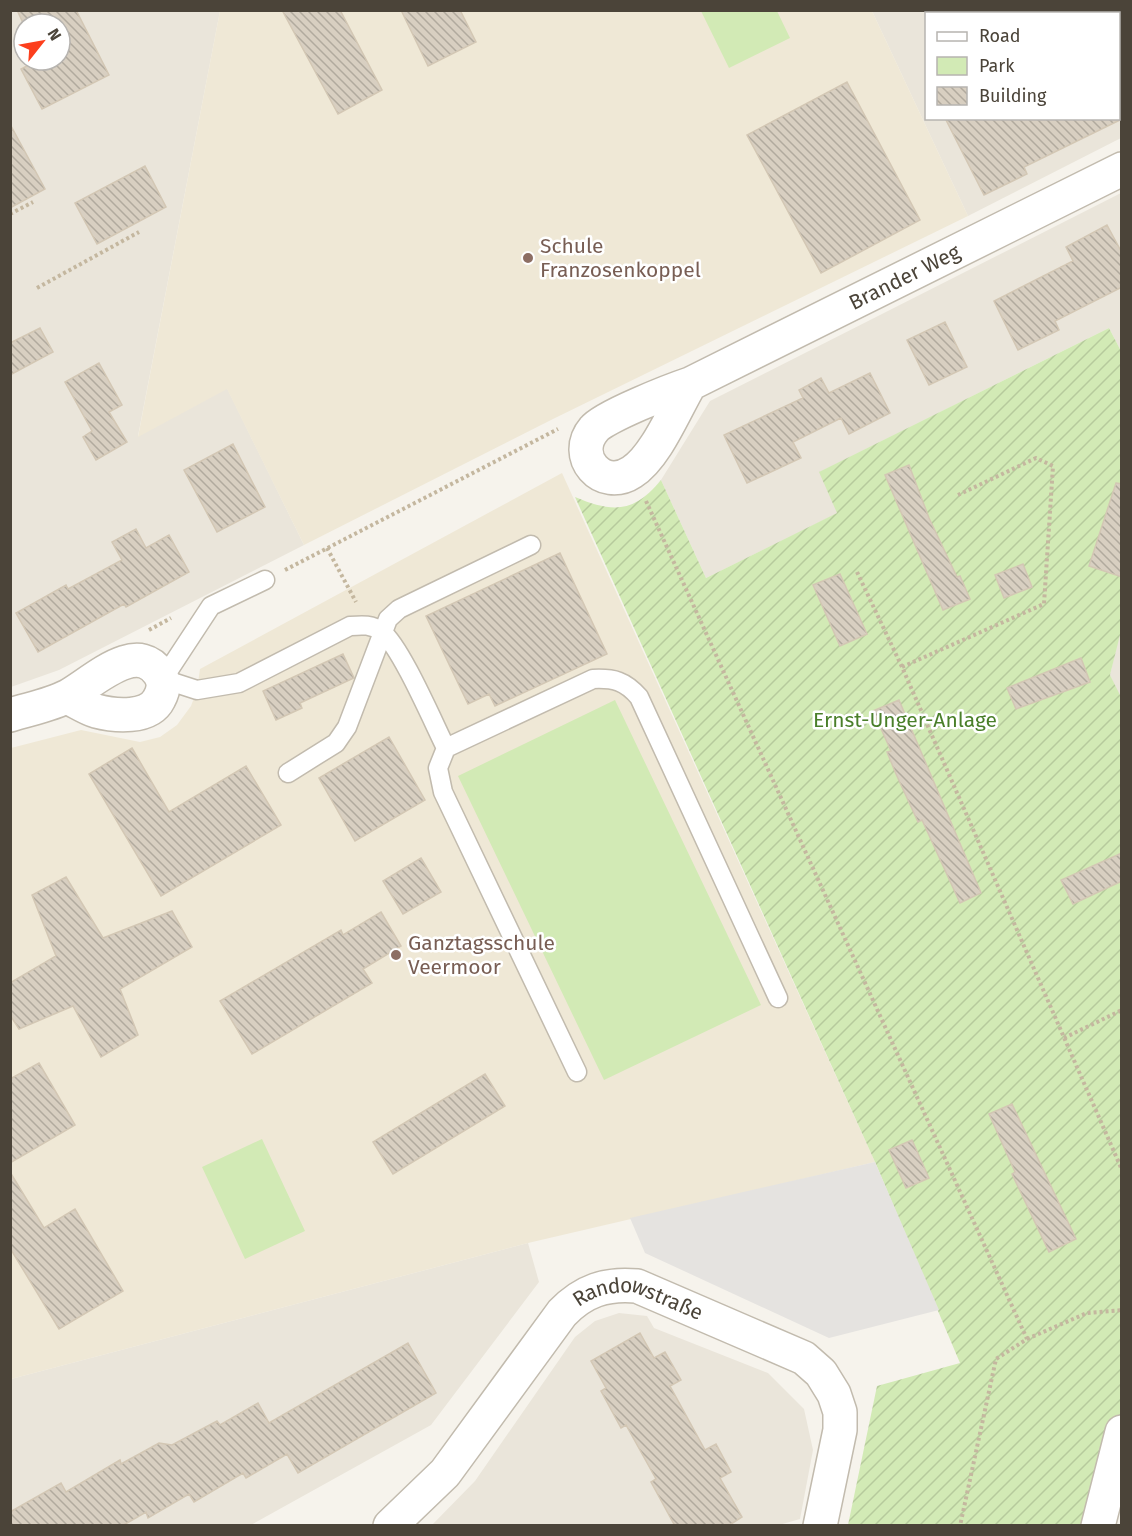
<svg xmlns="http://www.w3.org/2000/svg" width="1132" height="1536" viewBox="0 0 1132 1536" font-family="'Fira Sans',sans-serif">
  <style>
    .residential { fill: #eae5da; fill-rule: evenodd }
    .education { fill: #efe8d6 }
    .green { fill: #d2eab5 }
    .garden { fill: url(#garden-furrows) }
    .parking { fill: #e5e3e0 }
    .building { fill: url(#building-back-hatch); stroke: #d3c7b4; stroke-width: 1.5 }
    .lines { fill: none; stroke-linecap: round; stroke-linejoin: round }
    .service-casing { stroke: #c2bbae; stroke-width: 21 }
    .minor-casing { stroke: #c2bbae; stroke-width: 36 }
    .path { stroke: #c4b79f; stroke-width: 4; stroke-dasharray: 3 3; stroke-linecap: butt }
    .service { stroke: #fff; stroke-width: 18 }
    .minor { stroke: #fff; stroke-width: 33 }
    .education-dot { fill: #8d6e63; stroke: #fff; stroke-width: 2 }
    .labels { text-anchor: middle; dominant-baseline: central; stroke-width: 5; stroke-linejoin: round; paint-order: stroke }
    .education-label { font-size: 21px; fill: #785e54; stroke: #fff; text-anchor: start }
    .street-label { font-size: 21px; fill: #4b4439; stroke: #fff }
    .park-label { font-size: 21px; fill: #4a7f2a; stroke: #fff }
  </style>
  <defs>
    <pattern id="garden-furrows" width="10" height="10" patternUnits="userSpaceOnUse" patternTransform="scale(1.5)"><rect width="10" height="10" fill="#d2eab5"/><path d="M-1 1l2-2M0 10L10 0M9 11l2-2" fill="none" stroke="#b6ca9c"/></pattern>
    <pattern id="building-back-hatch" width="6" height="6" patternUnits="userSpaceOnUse" patternTransform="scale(1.5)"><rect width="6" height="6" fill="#d8cfc1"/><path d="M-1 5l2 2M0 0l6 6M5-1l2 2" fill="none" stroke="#b1aa9e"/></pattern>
  </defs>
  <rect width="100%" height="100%" fill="#f6f3ec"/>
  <!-- residential -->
  <path class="residential" d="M10,11H220L138,436L227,388L304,545L59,670L11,687ZM24,24H60V60H24Z
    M872,11H1121V138L968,216ZM926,14H1118V118H926Z
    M1121,193V351L1109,328L820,472L838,513L706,578L661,480L710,401Z
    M1121,627V699L1110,675Z
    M528,1243L539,1282L431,1425L251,1525L11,1526V1379Z
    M619,1313L647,1316L654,1328L768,1373L804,1409L813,1450L800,1519L779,1525L431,1526L475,1481L575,1337L595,1321Z"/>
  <!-- education -->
  <path class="education" d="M220,11H872L968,216L553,419L304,545L227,389L138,437Z
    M562,473L875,1162L528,1243L11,1379V748L81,730L140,742L160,737L177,725L191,706L197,690L200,669Z"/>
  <!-- green -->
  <path class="green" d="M701,11H777L790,38L729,68Z
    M615,700L761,1005L604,1080L458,776Z
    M262,1139L305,1231L245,1259L202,1167Z"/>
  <!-- garden -->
  <path class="garden" d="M1109,328L1121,351L1122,627L1110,675L1122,699V1451L1103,1525H848L877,1386L960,1363L875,1162L575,497C613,513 634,513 661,480L706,578L837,513L819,472Z"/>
  <!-- parking -->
  <path class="parking" d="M875,1162L939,1310L829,1338L645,1253L630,1218Z"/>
  <!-- building -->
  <path class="building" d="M17,10H76L109,75L42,109L21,69L38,60H60V24L24,25Z
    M282,10H340L382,90L338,114Z
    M401,10H460L476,42L428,66Z
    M847,82L920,220L821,273L747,135Z
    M945,118H1122V119L1024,167L1027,174L984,195Z
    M10,124L45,189L10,208Z
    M145,166L166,207L97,244L75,203Z
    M1107,225L1122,253V287L1055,321L1059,330L1018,350L994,301L1073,261L1066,247Z
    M945,322L967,367L929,385L907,340Z
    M40,328L53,352L10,375V343Z
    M99,363L122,405L109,412L127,442L96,460L83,437L92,431L65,382Z
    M870,373L890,413L849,434L841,418L793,442L801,458L747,483L724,435L803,398L799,390L821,378L829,393Z
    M233,444L265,507L217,532L184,470Z
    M909,465L929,518L957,577L960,576L970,599L943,610L885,475Z
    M1116,483L1122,484V577L1089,566Z
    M136,529L146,548L169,535L189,572L126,607L124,604L38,652L16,613L66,585L68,589L122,560L112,542Z
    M560,553L607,654L495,706L489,694L468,704L426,616Z
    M1023,564L1032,587L1004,598L995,575Z
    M840,574L867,634L840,646L813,585Z
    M343,654L354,678L300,703L302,708L276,720L263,691Z
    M1081,658L1090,682L1016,709L1007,688Z
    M899,700L981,893L960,903L922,820L918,822L896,774L887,752L891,751L873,711Z
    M389,737L425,800L355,841L319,778Z
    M132,748L169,812L246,766L281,825L161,896L89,774Z
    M1122,853V881L1073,904L1061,880Z
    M421,858L441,892L403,914L383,881Z
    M66,877L103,938L172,911L192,947L120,989L138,1035L101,1057L73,1006L19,1029L10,1015V983L56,956L32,895Z
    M381,912L401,946L363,969L372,983L252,1054L220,1001L341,930L343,935Z
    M39,1063L75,1125L10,1163V1079Z
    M485,1074L505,1106L393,1174L373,1142Z
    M1012,1104L1076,1239L1049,1252L1012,1174L1015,1172L989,1114Z
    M912,1140L929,1178L906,1188L889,1150Z
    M10,1172L44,1228L75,1209L123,1291L59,1329L10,1248Z
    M640,1333L654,1358L665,1352L681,1380L670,1386L705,1450L716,1444L731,1472L720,1478L742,1517L728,1526H675L651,1482L656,1479L626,1425L621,1428L601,1391L606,1388L591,1361Z
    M408,1343L436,1393L298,1473L287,1454L246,1478L243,1473L194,1502L189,1494L148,1518L146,1512L122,1526H10V1512L61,1483L66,1492L120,1460L121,1464L159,1443L172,1445L217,1421L220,1425L258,1403L269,1423Z"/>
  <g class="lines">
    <!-- service casing -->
    <g class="service-casing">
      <path id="service" d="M265,580L211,606L163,679L197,690L239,683L350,626C362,625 372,624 382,632C401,647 433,722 446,748
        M288,773L336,743L347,727L388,619L399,609L531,545
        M577,1072L443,792L438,768L446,748L593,679C614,678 625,681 639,697L778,998"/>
    </g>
    <!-- minor casing -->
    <g class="minor-casing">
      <g id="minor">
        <path id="s1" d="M690,384C675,409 656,457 632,472C602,492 571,456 594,429C603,417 672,390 690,384L1122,169"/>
        <path d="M10,715C29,709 51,705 68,696C92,683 136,639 159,673C165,682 164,690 159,699C149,719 115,716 96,711C86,708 76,701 67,697"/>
        <path id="s2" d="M390,1526L445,1473L562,1313C583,1291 606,1283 637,1286L804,1358L821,1373L834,1394L840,1412V1430L820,1526"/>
        <path d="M1098,1526L1122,1432"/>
      </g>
    </g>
    <!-- path -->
    <path class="path" d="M10,214L33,202
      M37,288L139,232
      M646,501L1027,1339L996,1359L960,1526
      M327,548L356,602
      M285,570L558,429
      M857,572L902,667L1122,1170
      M149,630L171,618
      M902,667L1044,604L1053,466L1036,458L958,495
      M1064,1038L1122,1010
      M1027,1339L1087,1313L1122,1310"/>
    <!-- service -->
    <use href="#service" class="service"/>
    <!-- minor -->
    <use href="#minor" class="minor"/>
  </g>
  <!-- markers -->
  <g class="education-dot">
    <circle cx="528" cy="258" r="6"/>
    <circle cx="396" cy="955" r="6"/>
  </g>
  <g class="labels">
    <!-- education labels -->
    <g class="education-label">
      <text x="540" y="246">Schule<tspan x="540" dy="24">Franzosenkoppel</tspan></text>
      <text x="408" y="943">Ganztagsschule<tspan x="408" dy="24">Veermoor</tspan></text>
    </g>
    <!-- street labels -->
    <g class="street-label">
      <text stroke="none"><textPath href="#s1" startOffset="538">Brander Weg</textPath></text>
      <text stroke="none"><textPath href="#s2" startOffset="360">Randowstraße</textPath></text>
    </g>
    <!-- park labels -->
    <g class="park-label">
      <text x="905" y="720">Ernst-Unger-Anlage</text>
    </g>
  </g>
  <!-- border -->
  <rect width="1132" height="1536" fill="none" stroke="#4b4439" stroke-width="24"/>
  <!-- legend -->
  <rect x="925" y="12" width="195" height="108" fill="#ffffff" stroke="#b7b4b0" stroke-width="1.5"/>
  <rect x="937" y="32" width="30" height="9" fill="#ffffff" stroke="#b7b4b0" stroke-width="1.5"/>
  <text x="979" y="42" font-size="18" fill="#4b4439">Road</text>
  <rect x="937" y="57" width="30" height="18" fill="#d2eab5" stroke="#b7b4b0" stroke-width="1.5"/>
  <text x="979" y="72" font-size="18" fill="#4b4439">Park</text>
  <rect x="937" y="87" width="30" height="18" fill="url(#building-back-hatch)" stroke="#b7b4b0" stroke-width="1.5"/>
  <text x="979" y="102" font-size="18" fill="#4b4439">Building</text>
  <!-- north arrow -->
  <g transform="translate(42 42) rotate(59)"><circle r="28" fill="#ffffff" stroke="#b7b4b0" stroke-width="1.5"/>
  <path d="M0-4.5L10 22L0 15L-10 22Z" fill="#fc3f1d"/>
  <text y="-9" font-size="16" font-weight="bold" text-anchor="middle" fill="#4b4439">N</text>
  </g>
</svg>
